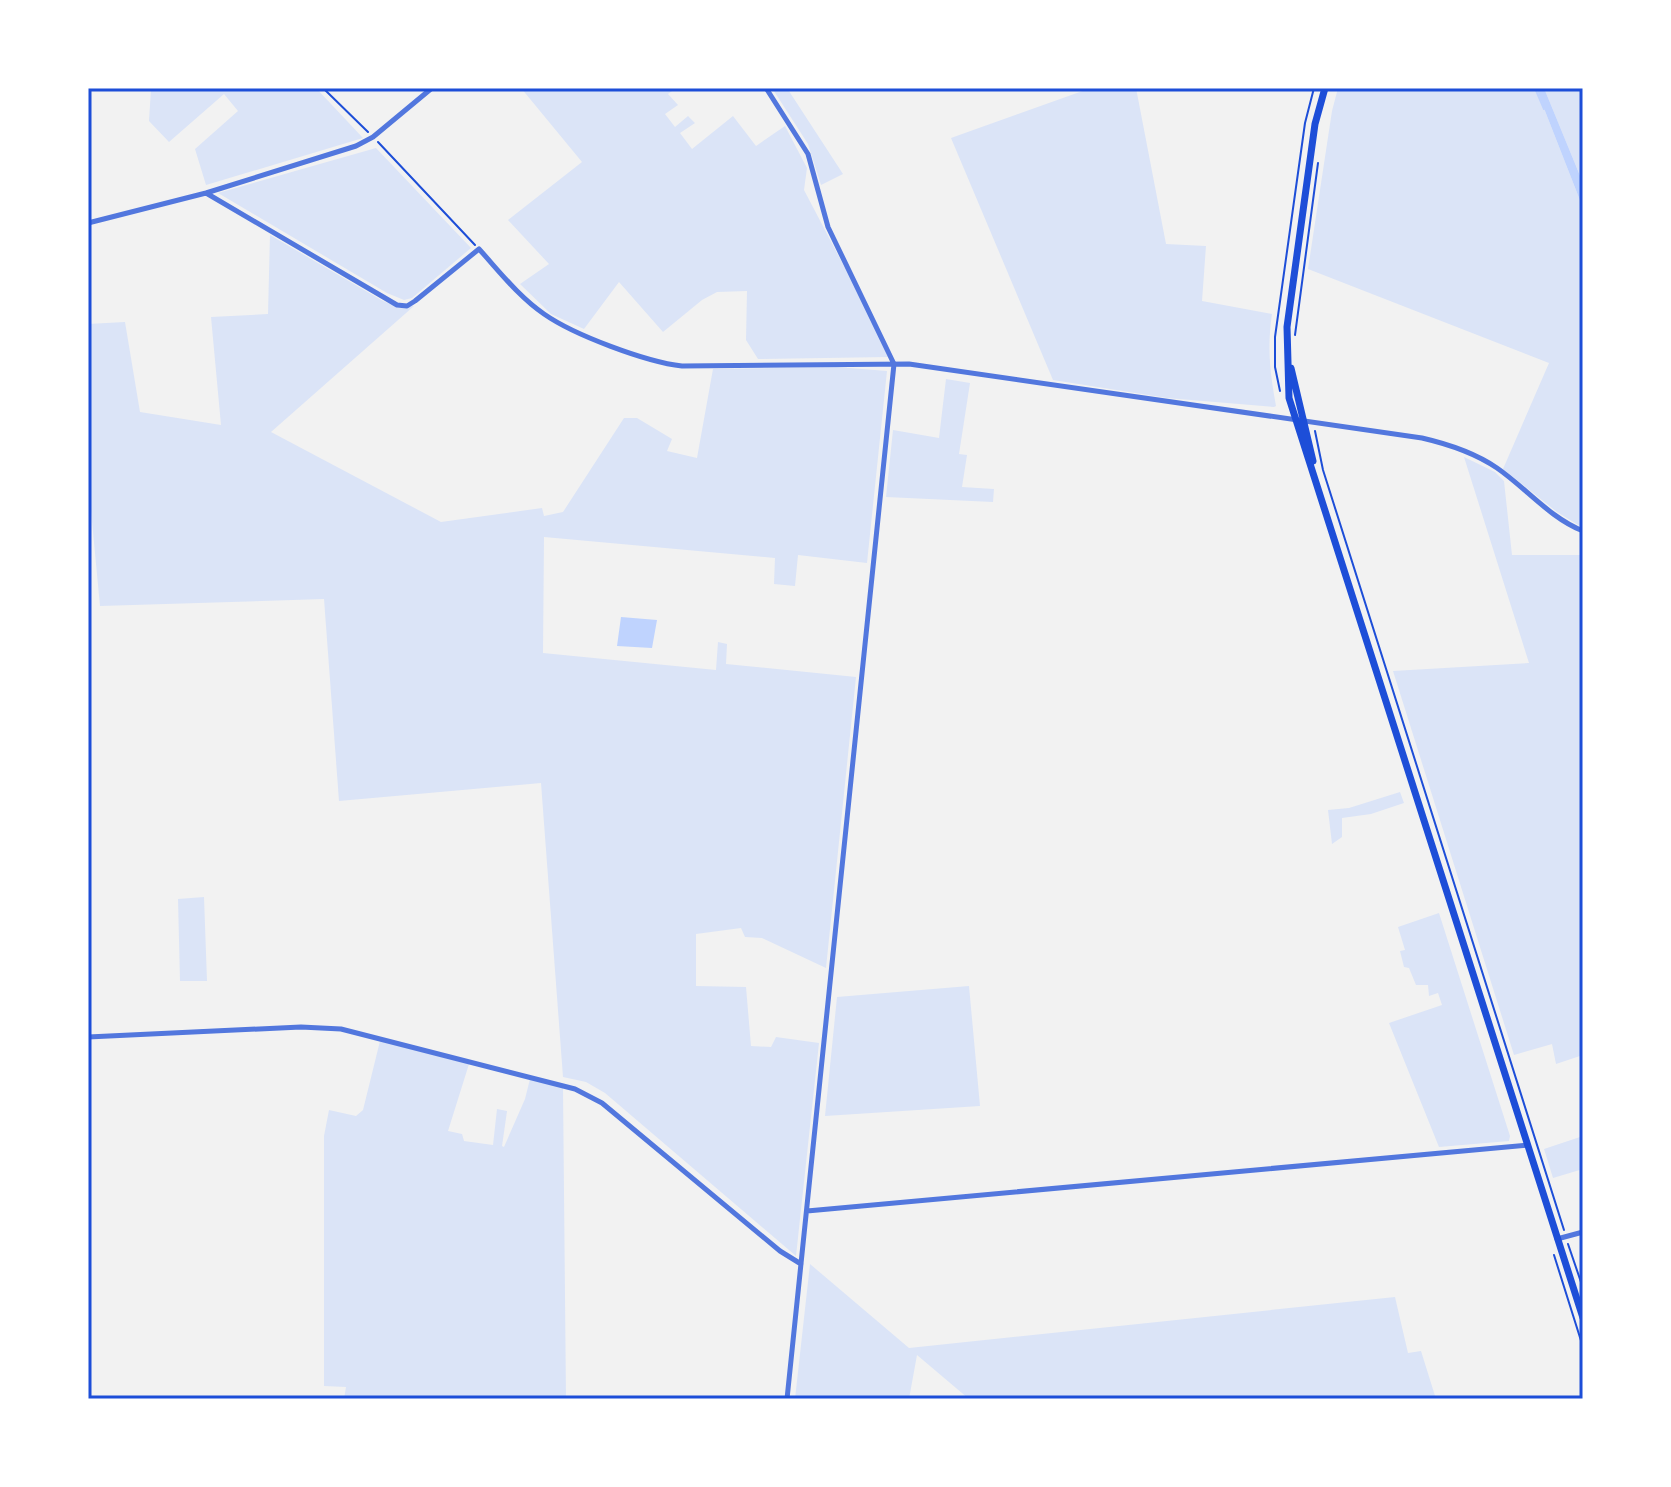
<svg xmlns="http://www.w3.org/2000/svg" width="1671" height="1487" viewBox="0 0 1671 1487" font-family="'Noto Serif',serif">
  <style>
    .green { fill: #dbe4f7 }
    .water { fill: #bfd3fe }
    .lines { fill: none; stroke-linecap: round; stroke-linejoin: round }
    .stream { stroke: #bfd3fe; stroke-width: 2 }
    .path { stroke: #1d4ed8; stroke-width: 2 }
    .minor { stroke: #5277de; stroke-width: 5 }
    .secondary { stroke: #1d4ed8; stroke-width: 7 }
    .neatline { fill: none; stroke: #1d4ed8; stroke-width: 3 }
  </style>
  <rect width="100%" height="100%" fill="#f2f2f2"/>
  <!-- green -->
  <path class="green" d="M137,88H316L363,138L206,185L195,149L238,111L224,94L169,142L149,121L151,89Z
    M521,88H676L668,94L678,105L665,114L675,127L688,116L695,123L680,133L692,149L733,116L756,146L785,126L807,168L804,190L868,312L888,357L758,359L746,340L747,291L717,292L702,300L663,332L619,282L584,329L551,314L520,284L549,264L508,220L582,162Z
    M772,88H787L843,174L821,185L808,144Z
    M1091,88H1136L1166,244L1206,246L1202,301L1272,314C1267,347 1270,374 1276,406L1274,407L1167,398L1053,380L951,138Z
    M1338,88H1536L1583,208V528L1557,512L1503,469L1549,363L1308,269L1332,111Z
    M1544,88H1583V183Z
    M376,148L471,248L412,298L404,300L387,293L218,193Z
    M270,235L383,301L400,308L414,306L271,432L441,522L542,508L544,516L563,512L624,418H637L672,439L667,451L697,458L713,369L837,367L887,371L867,563L798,555L795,586L774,584L775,558L544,537L543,653L716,670L718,642L727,644L726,664L856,677L826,968L762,938L745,937L741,928L696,934V986L746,987L751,1046L771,1047L776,1037L819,1043L796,1256L605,1093L586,1082L563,1077L541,783L339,801L324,599L100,606L88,479V324L125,322L140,412L221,425L211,317L268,314Z
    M946,379L970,383L959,454L967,455L962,487L994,489L993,502L886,497L893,430L939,438Z
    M1464,457L1495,472L1504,481L1512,555H1583V1055L1556,1064L1552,1044L1514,1055L1393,671L1529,663Z
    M1400,792L1404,803L1371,814L1342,818V837L1332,844L1328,810L1349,808Z
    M204,897L207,981H180L178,899Z
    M1439,913L1510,1136L1509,1141L1439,1147L1389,1023L1442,1005L1438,993L1429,996L1428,985H1416L1409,968L1404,967L1400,951L1405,950L1398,927Z
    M969,986L980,1106L825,1116L837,997Z
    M380,1041L469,1064L448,1131L462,1134L464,1141L493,1145L497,1109L507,1111L502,1146L504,1147L525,1099L530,1079L563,1088L566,1399H344L346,1387L324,1386V1136L329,1110L356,1116L363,1110Z
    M1583,1136V1169L1553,1178L1544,1149Z
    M810,1264L909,1348L1395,1297L1408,1353L1421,1351L1436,1399H969L917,1355L909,1399H795Z"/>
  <!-- water -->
  <path class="water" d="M1536,88H1544L1583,183V208Z
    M621,617L657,620L652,648L617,646Z"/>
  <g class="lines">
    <!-- stream -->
    <path class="stream" d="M1535,88L1544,109"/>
    <!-- path -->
    <path class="path" d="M323,88L368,132
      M378,142L475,245
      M1295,335L1318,163
      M1280,391L1275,367V337L1305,123L1314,88
      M1315,431L1323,470L1564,1230
      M1568,1244L1583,1288
      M1554,1255L1583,1347"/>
    <!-- minor -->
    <path class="minor" d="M766,88L808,154L828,227L894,364L787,1399
      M206,193L397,305L407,306L415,301L479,249C499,271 519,297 544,314C574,335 646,362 682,366L909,364L1422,438C1448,444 1475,453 1497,468C1526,488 1550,518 1583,531
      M88,223L206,193L356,146L373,137L432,88
      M88,1037L301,1027L341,1029L575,1089L602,1103L780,1251L801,1264
      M807,1211L1528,1145
      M1557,1239L1583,1232"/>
    <!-- secondary -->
    <path class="secondary" d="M1325,88L1315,124L1287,327L1289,398L1583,1318
      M1291,368L1313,461"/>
  </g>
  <!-- border -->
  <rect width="1671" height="1487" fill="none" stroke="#ffffff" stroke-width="180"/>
  <rect x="90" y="90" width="1491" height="1307" class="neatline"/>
</svg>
